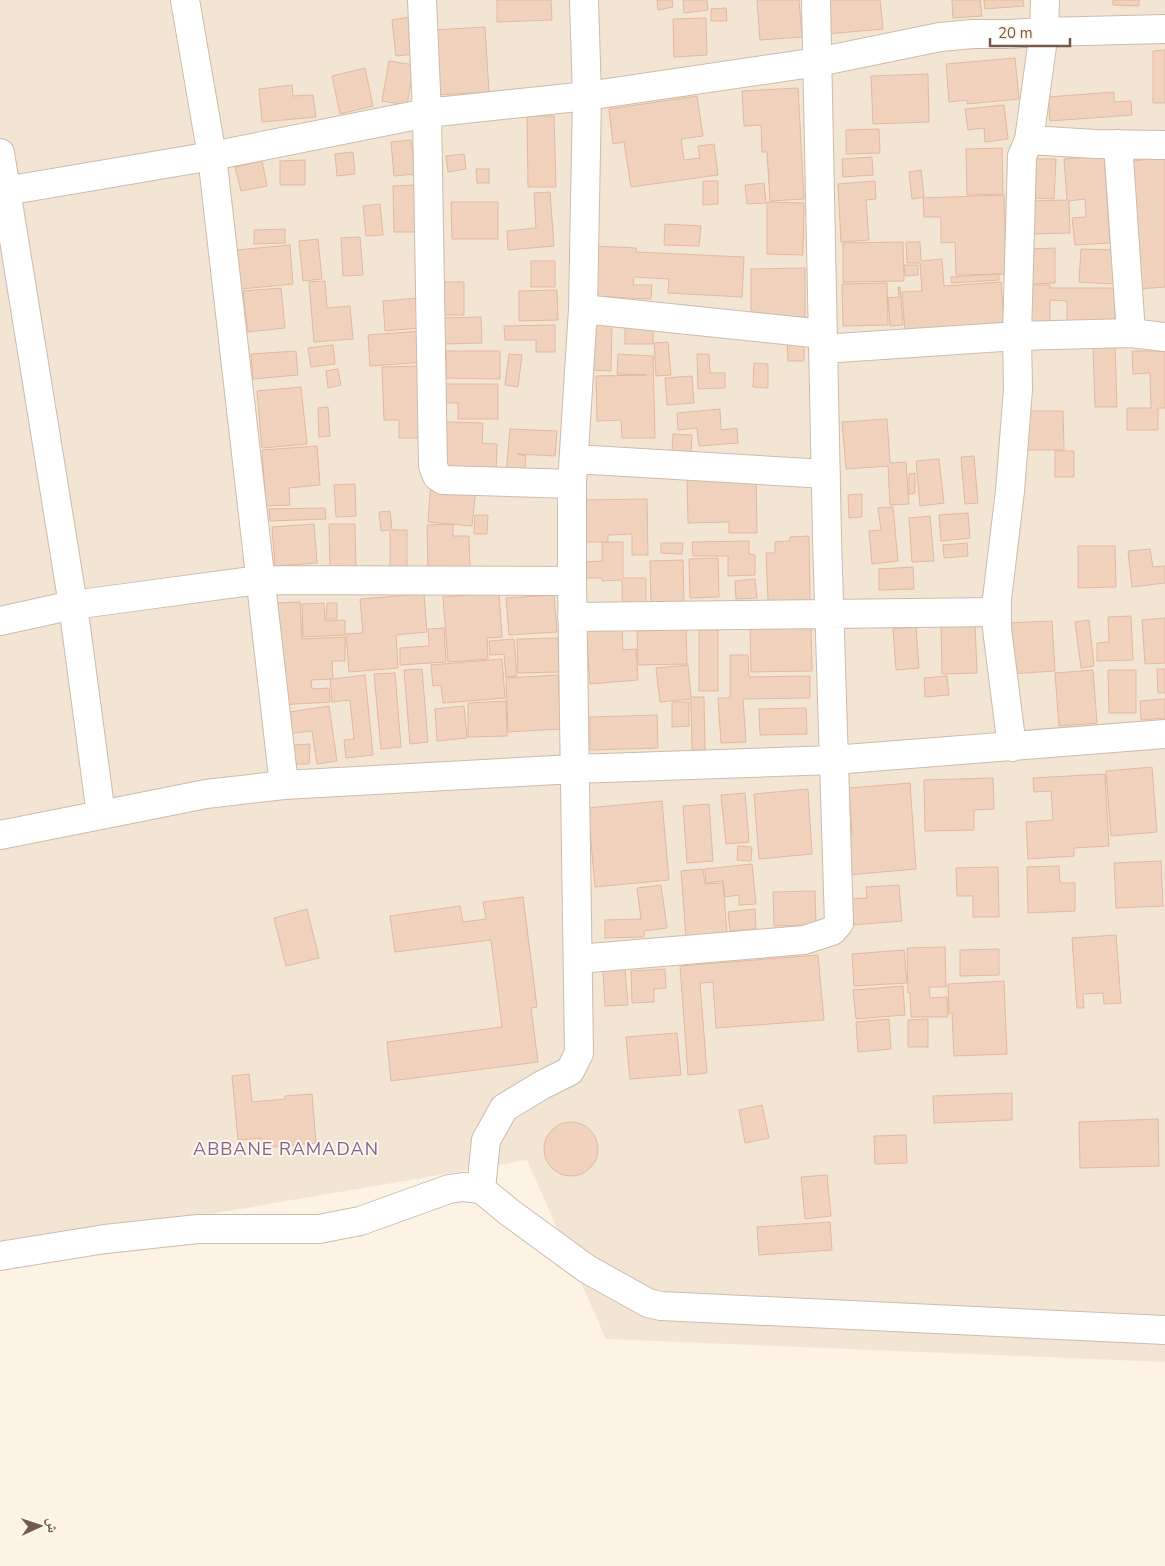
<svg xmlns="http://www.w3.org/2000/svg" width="1165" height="1566" viewBox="0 0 1165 1566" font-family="'Nunito Sans','Noto Naskh Arabic',sans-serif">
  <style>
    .residential { fill: #f3e5d3 }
    .building { fill: #f1d2bd; stroke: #e3b99d }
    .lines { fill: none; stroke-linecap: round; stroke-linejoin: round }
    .minor-casing { stroke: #cdbbab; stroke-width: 30 }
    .minor { stroke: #fff; stroke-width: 28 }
    .labels { text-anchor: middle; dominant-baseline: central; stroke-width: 4; stroke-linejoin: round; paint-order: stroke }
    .neighbourhood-label { font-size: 18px; letter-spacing: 1px; fill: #826291; stroke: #fff7eb }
  </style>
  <rect width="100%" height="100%" fill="#fcf3e5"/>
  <!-- residential -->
  <path class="residential" d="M0,0H1165V1362L606,1339L527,1160L0,1250Z"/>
  <!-- building -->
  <path class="building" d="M497,0H551L552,20L497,22Z
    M657,0H672L673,7L658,10Z
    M683,0H707L708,10L684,13Z
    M757,0H799L802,37L760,40Z
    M823,0H880L883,29L826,34Z
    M952,0H980L982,16L953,18Z
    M984,0H1023L1024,6L985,9Z
    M1113,0H1139V6L1113,5Z
    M726,8L727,21H711V9Z
    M411,17L415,54L396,56L392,20Z
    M706,18L707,55L674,57L673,19Z
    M485,27L489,92L436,95L432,30Z
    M1165,50V103H1153V51Z
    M1015,58L1019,99L967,104V100L949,102L946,64Z
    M389,61L414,65L407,105L382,101Z
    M365,68L373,106L340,114L332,76Z
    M928,74L929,122L873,124L871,76Z
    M292,85L293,96L313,95L316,117L262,122L259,89Z
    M798,88L804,199L770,201L767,152H762L761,125L744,126L742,91Z
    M1114,92V102L1131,101L1132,115L1050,121L1048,97Z
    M697,96L703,136L681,139L684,160L700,158L698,146L714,144L718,175L631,187L624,142L613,144L609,109Z
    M1004,105L1008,139L985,142L984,128L968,130L965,109Z
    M527,116H554L556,187H528Z
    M879,129L880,153L846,154V130Z
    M411,140L415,174L394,176L391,142Z
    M1002,148L1003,194L967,195L966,149Z
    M353,152L355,174L337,176L335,154Z
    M464,154L466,169L448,172L446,156Z
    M1104,156L1110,243L1075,245L1072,218L1086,217L1085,199L1069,201L1070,233L1031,234L1030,201L1067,200L1064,159Z
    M872,157L873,175L843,177L842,159Z
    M1165,158V287L1139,289L1131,161Z
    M1036,159H1056L1054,199L1035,198Z
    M305,160V185H280V161Z
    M262,161L267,186L241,191L235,167Z
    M476,169H489V183H477Z
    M921,170L924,197L912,199L909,172Z
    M703,181H718V204L703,205Z
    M875,181L876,199L866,200L869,240L841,242L838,184Z
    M764,183L766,203L747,204L745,185Z
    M415,185L416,232H394L393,186Z
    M550,192L554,246L508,250L507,231L536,228L534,193Z
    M1004,195L1006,274L956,275L955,242L941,243V217H924L923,198Z
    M451,202H498V239H452Z
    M767,202L804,203L803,255L767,254Z
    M380,204L383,235L366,236L363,206Z
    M665,224L701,226L699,246L664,245Z
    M285,229V243L254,244V230Z
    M360,237L363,275L343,276L341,238Z
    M318,239L322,279L303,281L299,241Z
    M903,242L904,281L843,282V243Z
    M906,242H920L921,261L942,259L944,286L1001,282L1004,325L905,332L902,292L922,291L920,263H907Z
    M290,245L293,284L241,289L237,250Z
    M593,246L636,248V252L744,257L742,297L668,293L669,279L634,277L633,285H652L651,299L590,296Z
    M1055,248V283L1030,284L1029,249Z
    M1081,249L1116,250L1114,284L1079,282Z
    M531,261H555V287H531Z
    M904,265H918V275L905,276Z
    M805,268V317H751V269Z
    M999,274V280L951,283V277Z
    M325,281L327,308L350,306L353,339L314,342L309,282Z
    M442,282H464V315H443Z
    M887,283L888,325L843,326L842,284Z
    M1029,285H1050V288H1114L1115,324H1067V301L1050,300V325H1030Z
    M898,287H900L903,325L890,326L888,298L899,297Z
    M281,288L285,328L248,332L243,291Z
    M557,290L558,320L519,321V291Z
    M418,298L420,328L385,331L383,301Z
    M481,317L482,343L441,344V318Z
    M594,322L612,323L611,371L592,370Z
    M555,325V352H536V340H505L504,326Z
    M653,325V344H625V326Z
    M423,331L425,362L370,366L368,335Z
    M787,337H804V361H788Z
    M668,342L671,375L656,376L654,343Z
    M333,345L335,364L311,367L308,348Z
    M1093,346H1115L1117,407H1095Z
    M296,351L298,375L253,379L251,354Z
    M446,351H500V379L446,378Z
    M1132,351H1165V408H1158V430H1127V408H1151L1150,373L1133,374Z
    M509,354L522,355L518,387L505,385Z
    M618,354L653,356L655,438H622L621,420L597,421L596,376L647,375L617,374Z
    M697,354H709L710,373H725V388L698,389Z
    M754,363L768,364V388L753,387Z
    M422,366L423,438H399V420H384L382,367Z
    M338,369L341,385L328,388L326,371Z
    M692,376L694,403L667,405L665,378Z
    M443,384H498V419H458V403H443Z
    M301,387L307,444L262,448L257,391Z
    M328,407L330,436L319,437L318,408Z
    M720,409L721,430L737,428L738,443L699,446L697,428L678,430L677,413Z
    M1020,411H1063L1064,450H1021Z
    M887,419L890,463L906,462L909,504L890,505L888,466L846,469L842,422Z
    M446,422L483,423L482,443L497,444L496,472L444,470Z
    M510,429L557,431L555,456L517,454L526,456L524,477L506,474Z
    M673,434L692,435L691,454L672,452Z
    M317,446L320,485L289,488L290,505L266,506L262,450Z
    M1055,451H1074V477H1055Z
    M974,456L978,503L965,504L961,457Z
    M939,459L944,503L920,506L916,461Z
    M915,473V493L909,494V474Z
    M756,474L757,533H729V522L688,523L687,476Z
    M431,482L476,487L472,526L428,522Z
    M355,484L356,516L336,517L334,485Z
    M862,494V517L849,518L848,495Z
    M647,499L648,555H632V534L608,535V542H583V500Z
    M893,507L898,561L872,564L869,531L881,530L878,508Z
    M325,508L326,519L270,521L269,509Z
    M390,511L392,530H407V569H390V530L381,531L379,512Z
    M968,513L970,538L941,541L939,515Z
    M475,515H488L487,534H474Z
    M930,516L934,561L912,562L909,518Z
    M314,524L317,563L275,566L272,527Z
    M329,524H355L356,569H330Z
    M453,524V536H469L470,569L428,570L427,525Z
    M809,536L810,600L768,601L766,553H775V542L790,541V537Z
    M749,541V554L755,555V575L728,576V556H693L692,542Z
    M602,542H623V578H646V605L622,606V580L602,581V578H583V562L602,561Z
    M661,543H683L682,554L661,553Z
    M967,543L968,556L944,558L943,545Z
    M1078,546H1115L1116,587L1078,588Z
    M1150,549L1153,567L1165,566V583L1132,587L1128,551Z
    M718,558L719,597L690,598L689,559Z
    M683,560L684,604L651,605L650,561Z
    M913,567L914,589L879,590V569Z
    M755,579L757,598L736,599L735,581Z
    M499,593L502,637L487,638L488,659L448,662L443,597Z
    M424,594L427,632L396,635L398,668L349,672L346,634L363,633L360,599Z
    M554,595L557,632L509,635L506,598Z
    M300,602L302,639L345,637V661H332L333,679L365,675L373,755L346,758L344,740L354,739L350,700L332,702L330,679H332L311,680L312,689L329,688L330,702L279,705L274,603Z
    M324,603L325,621L345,620V635L303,637L302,604Z
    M327,603H337V619H326Z
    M1131,616L1133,660L1097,661V643L1109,642L1108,617Z
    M1165,618V663L1145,664L1142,620Z
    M1089,620L1094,666L1081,668L1075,622Z
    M1052,621L1055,671L1010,674L1008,623Z
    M975,624L977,673L942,674L941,626Z
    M811,626L812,671L751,672L750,627Z
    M916,627L919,668L896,670L893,629Z
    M444,628L446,662L400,665V648L429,646L428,629Z
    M622,628L623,650L636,649L638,680L590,684L586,630Z
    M686,629L687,664L638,665L637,631Z
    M699,630H718V691H699Z
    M558,638L559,672L518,673L517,639Z
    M514,639L517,676L506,677L504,654L490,655L489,641Z
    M730,655H748L749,677L810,676V698L743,699L746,742L721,743L718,698H730Z
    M502,659L505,698L443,703L441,685L433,686L431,665Z
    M688,665L691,697H704L705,750H692L691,699L660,702L656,668Z
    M422,669L428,742L410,744L404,670Z
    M1157,669H1165V693H1158Z
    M1093,670L1097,723L1059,726L1055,673Z
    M1108,670H1136V713H1109Z
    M395,673L401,747L381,749L374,674Z
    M558,675L561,729L508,732L506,678Z
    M947,676L949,695L925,697L924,678Z
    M1165,699V718L1141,720L1140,701Z
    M506,701L507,736L468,737V703Z
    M672,702H689V726L672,727Z
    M329,706L337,761L317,764L312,731L286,734L283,713Z
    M464,706L467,738L437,741L435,709Z
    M806,708L807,734L760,735L759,709Z
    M657,715L658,748L590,750V717Z
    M310,744L309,764H293L294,745Z
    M1152,767L1157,832L1111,836L1106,771Z
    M1105,774L1109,846L1074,848V856L1028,859L1026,822L1053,820L1051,791L1034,792L1033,778Z
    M993,778L994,809L974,810V830L925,831L924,780Z
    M910,783L916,869L847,875L844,835L852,834L849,788Z
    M808,789L812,854L759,859L754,794Z
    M745,793L749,842L726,844L721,795Z
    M662,801L669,880L595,887L588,808Z
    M709,804L713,861L687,863L683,806Z
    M738,846L752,847L751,861L737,860Z
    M1161,861L1163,906L1116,908L1114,863Z
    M752,864L756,904L739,905V895L725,897L723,881L706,883L705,869Z
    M1059,866L1060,883H1075V911L1028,913L1027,867Z
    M998,867L999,917H973V896H957L956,868Z
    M703,869L705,884L723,883L727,934L686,937L681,871Z
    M661,885L667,928L644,931V937L605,938V920L641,919L637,888Z
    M899,885L902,921L851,925L849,899L867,898L866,887Z
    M815,891L816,925L774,926L773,892Z
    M523,897L537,1007L531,1008L538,1062L391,1081L387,1042L502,1027L491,940L395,952L390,916L460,906L463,922L486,919L483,902Z
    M307,909L319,958L286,966L274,918Z
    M755,909L756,929L730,931L728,912Z
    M1116,935L1121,1003L1104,1004L1103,993L1083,994L1084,1008H1077L1072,938Z
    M945,947L946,987H929L930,998L947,997L948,1017H911L910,993H908L907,948Z
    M999,949V975L960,976V950Z
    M904,950L907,983L854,986L852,954Z
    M818,955L824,1020L716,1028L713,982L700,983L707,1073L688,1075L680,966Z
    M625,968L628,1005L605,1006L603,970Z
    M665,969L666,988L654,989V1002L632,1003L631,971Z
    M1004,981L1007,1054L954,1056L952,1013H949L948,984Z
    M903,986L905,1015L856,1019L853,990Z
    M889,1019L891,1049L858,1052L856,1022Z
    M928,1019V1047H908V1020Z
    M677,1033L681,1075L630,1079L626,1037Z
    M249,1074L252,1102L285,1099V1096L312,1094L316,1143L262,1148L261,1138L238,1140L232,1076Z
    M1012,1093V1120L934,1123L933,1096Z
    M762,1105L769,1138L745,1143L739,1110Z
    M1158,1119L1159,1166L1080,1168L1079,1122Z
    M544 1149a27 27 0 1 1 54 0a27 27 0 1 1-54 0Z
    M906,1135L907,1163L875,1164L874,1136Z
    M827,1175L831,1216L805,1219L801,1177Z
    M830,1222L832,1250L759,1255L757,1227Z"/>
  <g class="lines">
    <!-- minor casing -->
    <g class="minor-casing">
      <path id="minor" d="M185,0L212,156L284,785
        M422,0L427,113L433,466L437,476L443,480L572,484
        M1029,140L1096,144L1165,145
        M1118,144L1131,333
        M0,153L73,605L101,815L0,835
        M0,192L212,156L427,113L587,96L818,62L940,37L973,34H1008L1044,32L1165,29
        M583,309L823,334
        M823,349L1017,336L1131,333L1165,337
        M574,459L826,474
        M572,617L997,612
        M0,621L73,605L259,580L572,581
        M1012,747L997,629V599L1010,491L1018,389L1017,336L1022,156L1029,140L1044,32L1045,0
        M101,815L206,794L284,785L574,769L833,760L1165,734
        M578,959L804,940L832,931L839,923L827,538L816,0
        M481,1189L486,1140L504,1108L542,1085L570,1071L579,1053L572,581V484L583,309L587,96L584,0
        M0,1256L105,1239L198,1229H319L360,1221L449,1189L463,1187L481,1189L509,1212L587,1269L648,1303L661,1306L1165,1330"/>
    </g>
    <!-- minor -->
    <use href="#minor" class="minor"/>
  </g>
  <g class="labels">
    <!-- neighbourhood labels -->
    <g class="neighbourhood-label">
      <text x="286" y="1149">ABBANE RAMADAN</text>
    </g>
  </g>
  <!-- north arrow -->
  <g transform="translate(40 1526) rotate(87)" stroke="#fff7eb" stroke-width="4" paint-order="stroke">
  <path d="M0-4L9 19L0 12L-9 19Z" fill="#745a4a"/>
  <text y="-8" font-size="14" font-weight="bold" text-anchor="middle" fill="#745a4a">ش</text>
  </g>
  <!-- scale -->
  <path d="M990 38v8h80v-8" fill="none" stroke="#745a4a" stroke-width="2.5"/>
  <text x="998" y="38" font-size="15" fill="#745a4a" stroke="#fff7eb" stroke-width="4" paint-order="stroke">20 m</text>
</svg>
